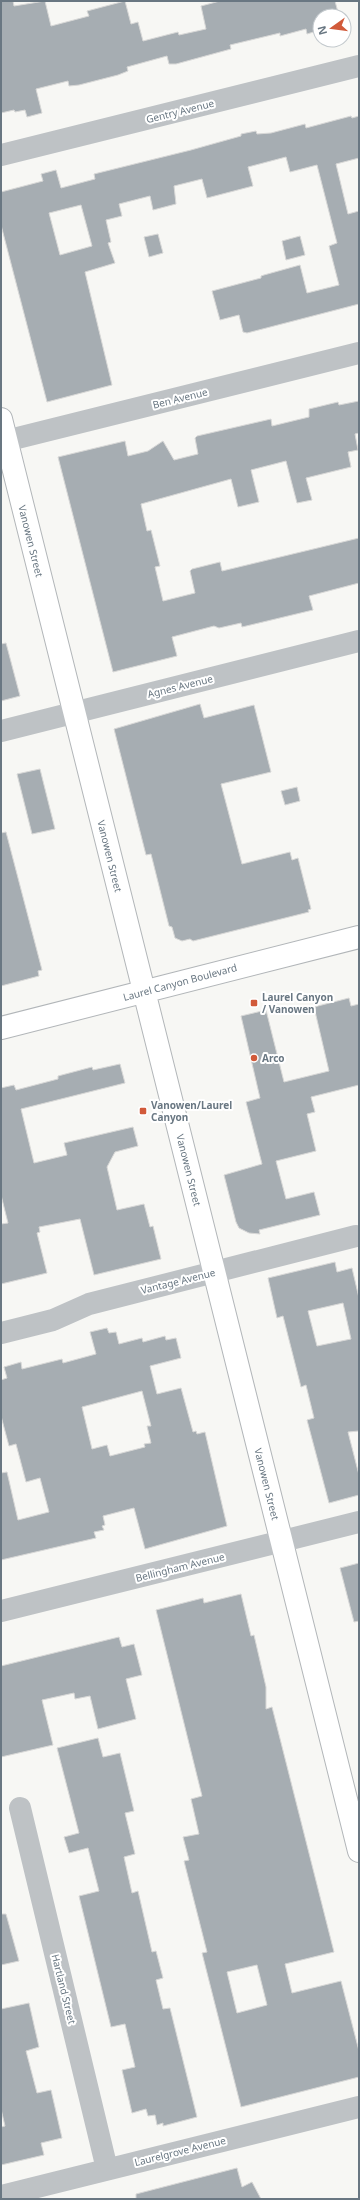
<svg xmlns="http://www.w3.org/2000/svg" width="360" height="2200" viewBox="0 0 360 2200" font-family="'Noto Sans',sans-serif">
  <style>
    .building { fill: #a6adb2; stroke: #d8d8d7; fill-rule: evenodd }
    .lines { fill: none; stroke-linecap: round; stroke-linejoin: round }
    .major-casing { stroke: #b2b6b9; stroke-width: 24 }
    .minor { stroke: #bec2c5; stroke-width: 22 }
    .major { stroke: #fff; stroke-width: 22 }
    .poi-dot { fill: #d15a3a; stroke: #fff; stroke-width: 1.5 }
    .labels { text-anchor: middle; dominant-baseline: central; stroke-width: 4; stroke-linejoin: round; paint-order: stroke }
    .street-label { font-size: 10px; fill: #697782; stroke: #fff }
    .poi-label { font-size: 10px; font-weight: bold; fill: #697782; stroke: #fff; text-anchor: start }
  </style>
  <rect width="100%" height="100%" fill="#f7f7f4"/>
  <!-- building -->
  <path class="building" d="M1,1H13L14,6L45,1L51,26L89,16L87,11L125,1L131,24L138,22L143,41L178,32L179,35L206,29L201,6L220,1H335L339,16H320V30L307,34L306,29L280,36V33L230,45L231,49L176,64H169L167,56L127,67L128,71L118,75L79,85L69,86L68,81L36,89L42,113L27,117L25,110L15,112L14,110L1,113Z
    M351,116L352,118L359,116V158L336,164L348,214L359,211V304L247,333L243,332L239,315L220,320L212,291L261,278V276L264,275L300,265L307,293L339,285L329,246L337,243L317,165L290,172L286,157L248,167L253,186L207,198L202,179L174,186L176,204L153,210L150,196L119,204L122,216L106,220L111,242L108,243L115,263L85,272L112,385L47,402L1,225V192L43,181L41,174L56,170L61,188L95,179L94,174L191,150L241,136V134L256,131L257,134L271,133L305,124L306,128ZM81,205L92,246L60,255L49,213Z
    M158,234L163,253L149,257L144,237Z
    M300,236L305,255L286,260L282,241Z
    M359,401V433L355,434L358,450L348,452L351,467L306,478L312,500L297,503L286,461L251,470L259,502L238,507L231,479L141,504L147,531L151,530L160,566L155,567L163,601L195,593L190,571L192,569L220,562L222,571L359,538V583L309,596L313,610L242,627L241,623L219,628L214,626L172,637L177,656L113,672L58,457L125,441L128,456L148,451L163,441L174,460L198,454L195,438L197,436L271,419L272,426L309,417V409L338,402L339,405Z
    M6,643L20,696L1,701V644Z
    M200,704L204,718L254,705L271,772L221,784L242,864L290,852L292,860L298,858L311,909L308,910L309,912L193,941L190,939L182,941L175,938L172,927L169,926L151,854L146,855L114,729Z
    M40,769L55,829L32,834L17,774Z
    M297,787L300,801L285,805L281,791Z
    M6,832L42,970L38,971L39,976L1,986V833Z
    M349,998L351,1006L359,1004V1085L311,1097L315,1112L307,1114L316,1151L276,1161L286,1199L314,1192L320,1215L259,1230L260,1234L249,1233L239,1228L236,1222L224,1175L262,1164L246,1102L260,1098L241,1016L266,1010L284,1082L329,1071L314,1007Z
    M120,1064L125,1083L21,1109L34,1163L67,1155L64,1143L133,1127L138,1146L115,1152L107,1167L117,1210L144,1204L150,1227L153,1226L161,1259L94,1275L80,1219L39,1227L40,1232L37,1233L47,1273L1,1284V1224L8,1223L1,1195V1088L14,1085L16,1090L58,1079V1076L92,1067L93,1070Z
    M335,1262L337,1272L352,1268L359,1298V1431L348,1432L359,1475V1495L329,1503L307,1420L314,1418L306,1385L301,1387L283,1316L277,1318L268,1278ZM343,1303L351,1339L317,1346L308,1311Z
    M107,1328L109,1333L116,1332L119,1344L142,1338L143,1342L165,1336L166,1340L176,1338L181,1358L150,1366L157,1394L181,1388L193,1432L196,1431L197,1434L205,1432L227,1526L145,1549L134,1508L103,1516L105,1525L102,1526L104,1530L94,1532L96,1538L1,1560V1473L7,1472L18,1520L49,1512L40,1478L26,1482L16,1444L9,1446L1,1416V1380L7,1378L4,1367L21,1362L22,1369L62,1359L63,1363L96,1354L90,1332ZM142,1391L151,1426H147L151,1443L144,1444L145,1447L110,1456L107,1445L92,1449L82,1407Z
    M359,1563V1621L354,1622L340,1568Z
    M241,1594L251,1636L254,1635L266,1687V1709L272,1707L334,1952L285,1964L292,1993L341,1981L359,2051V2077L241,2107L202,1953L207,1952L184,1861L189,1860L183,1837L199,1834L191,1799L202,1796L156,1610L203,1598L204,1603ZM257,1965L267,2005L237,2013L227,1972Z
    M119,1637L122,1647L134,1644L142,1675L126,1679L136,1719L98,1729L90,1696L75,1699L74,1693L42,1700L53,1745L1,1757V1666Z
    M98,1738L103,1757L120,1753L134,1811L125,1813L135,1854L124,1857L132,1893L138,1891L152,1952L156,1951L163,1978L156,1980L163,2009L170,2008L197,2117L163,2126V2123L157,2125L155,2115L148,2116L146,2109L132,2113L122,2070L135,2067L125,2024L111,2027L79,1896L99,1891L88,1848L69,1853L64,1837L79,1833L57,1748Z
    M1,1914H6L19,1961L1,1965Z
    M29,2003L39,2047L26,2051L37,2093L51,2090L62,2138L41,2143L44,2155L1,2165V2127L5,2126L1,2109V2009Z
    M237,2168L242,2187L252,2182L261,2199H136V2194Z"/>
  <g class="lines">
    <!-- major casing -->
    <g class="major-casing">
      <path id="major" d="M1,419L359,1851
        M1,1028L359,937"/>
    </g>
    <!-- minor -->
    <path class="minor" d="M1,155L359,66
      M1,442L359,353
      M1,731L359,641
      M1,1333L53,1320L89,1304L356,1236
      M1,1611L359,1522
      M20,1808L107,2169
      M1,2196L359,2107"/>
    <!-- major -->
    <use href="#major" class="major"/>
  </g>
  <!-- markers -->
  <g class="poi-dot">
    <rect x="250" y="999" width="8" height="8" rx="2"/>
    <circle cx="254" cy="1058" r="4"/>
    <rect x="139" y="1107" width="8" height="8" rx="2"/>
  </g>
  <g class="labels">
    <!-- street labels -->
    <g class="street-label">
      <text transform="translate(180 111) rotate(-14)">Gentry Avenue</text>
      <text transform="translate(180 398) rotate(-14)">Ben Avenue</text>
      <text transform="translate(31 541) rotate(76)">Vanowen Street</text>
      <text transform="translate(180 686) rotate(-14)">Agnes Avenue</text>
      <text transform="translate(110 856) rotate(76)">Vanowen Street</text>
      <text transform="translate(180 982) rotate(-15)">Laurel Canyon Boulevard</text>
      <text transform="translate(189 1170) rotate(76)">Vanowen Street</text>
      <text transform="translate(178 1281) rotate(-14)">Vantage Avenue</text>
      <text transform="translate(267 1484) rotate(76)">Vanowen Street</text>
      <text transform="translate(180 1567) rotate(-14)">Bellingham Avenue</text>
      <text transform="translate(64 1989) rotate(76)">Hartland Street</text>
      <text transform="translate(180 2151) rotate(-14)">Laurelgrove Avenue</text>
    </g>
    <!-- poi labels -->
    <g class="poi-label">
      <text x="262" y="997">Laurel Canyon<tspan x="262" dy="12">/ Vanowen</tspan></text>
      <text x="262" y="1058">Arco</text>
      <text x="151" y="1105">Vanowen/Laurel<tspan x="151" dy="12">Canyon</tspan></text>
    </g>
  </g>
  <!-- border -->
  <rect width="360" height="2200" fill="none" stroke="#697782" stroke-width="4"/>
  <!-- north arrow -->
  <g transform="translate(332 28) rotate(256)"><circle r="19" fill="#ffffff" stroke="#c3c9cd"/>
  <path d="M0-3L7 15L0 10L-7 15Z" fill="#d15a3a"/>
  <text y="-6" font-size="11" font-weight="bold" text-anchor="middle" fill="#697782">N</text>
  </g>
</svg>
